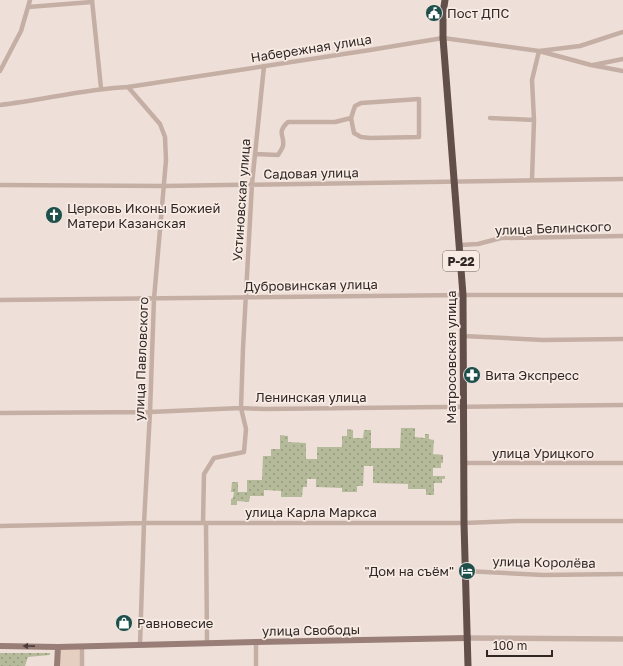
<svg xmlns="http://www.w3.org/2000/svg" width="623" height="666" viewBox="0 0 623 666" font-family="'Golos Text',sans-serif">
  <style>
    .park { fill: url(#park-dots) }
    .plaza { fill: #e5cfc0 }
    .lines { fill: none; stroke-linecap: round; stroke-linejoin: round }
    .minor { stroke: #c5afa5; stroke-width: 4.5 }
    .tertiary { stroke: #c5afa5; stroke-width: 5.5 }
    .secondary { stroke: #987e77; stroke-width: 6 }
    .trunk { stroke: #624f4a; stroke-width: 7 }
    .oneway { fill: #4b3e3a }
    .labels { text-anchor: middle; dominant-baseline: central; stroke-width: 3.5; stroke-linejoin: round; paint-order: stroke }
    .shield { fill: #f7ebe4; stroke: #6c625f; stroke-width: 1 }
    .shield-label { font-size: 12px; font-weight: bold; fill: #312826 }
    .poi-label { font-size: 13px; fill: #312826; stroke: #f7ebe4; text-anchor: start }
    .street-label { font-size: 13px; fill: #312826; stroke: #f7ebe4 }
  </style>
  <defs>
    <pattern id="park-dots" width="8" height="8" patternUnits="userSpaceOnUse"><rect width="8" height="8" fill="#b5bb9a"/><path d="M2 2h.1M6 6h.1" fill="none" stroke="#94987d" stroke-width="1.8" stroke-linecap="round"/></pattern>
  </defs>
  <rect width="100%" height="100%" fill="#eee0d8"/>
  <!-- park -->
  <path class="park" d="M401,428H415V437L425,438V434H429V439L434,440L433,454L443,455V463H441V468H433V476H445V479H442V483H434V495H426V489H408V484L373,483V466H364L363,486H357V492H342V488L316,487V479H307V487H303L302,497H281V491L264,490V496H250L249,502L237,501V505H231V499L233,498L234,492H231L232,482H238V492H247V480H262L263,456H271V449H280V435L288,436V442L306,443V459H317V447H342V436H347V429L353,430V438H363L364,430H371V448H400Z
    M0,653H50V655L28,657L25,666H0Z"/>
  <!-- plaza -->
  <path class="plaza" d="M60,648H80V666H59Z"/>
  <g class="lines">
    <!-- minor -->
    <path class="minor" d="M92,0L101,88
      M28,7L92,2
      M593,65L623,59
      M0,71L21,31L30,0
      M128,87L160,124L165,137L166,160L154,299L150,412L144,523L140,645
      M419,99V137L370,138L361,137L354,133L351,118L355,106L361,103Z
      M0,105C43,100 85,89 128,87L370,50L443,38L539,51L591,65L623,71
      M490,118L534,120
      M255,154L278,155C280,152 282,149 283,146C285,135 276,133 288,122H335L351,118
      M532,179L534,120L532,80L539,51L580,46L623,32
      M0,185L164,186L623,179
      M460,245L478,244L501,238L623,236
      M0,300L463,295H623
      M463,336L543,340L623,339
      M0,413L150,412L241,408L264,409L623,405
      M463,463H623
      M203,523L204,474L214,458L244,452L246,429L241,408L243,348L252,184L264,66
      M206,523L207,643
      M0,526L144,523H464L518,521H623
      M465,571L543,575L623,574
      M82,666V646
      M256,666V642"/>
    <!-- tertiary -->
    <path class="tertiary" d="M468,638L623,639"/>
    <!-- secondary -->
    <path class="secondary" d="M0,646L58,647L256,642L468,638
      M57,666L58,647"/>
    <!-- trunk -->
    <path class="trunk" d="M445,0L443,13V38L463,295L464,523L468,666"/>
  </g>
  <!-- one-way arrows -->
  <defs><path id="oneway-solid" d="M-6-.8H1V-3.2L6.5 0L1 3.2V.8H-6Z"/></defs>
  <use class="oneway" href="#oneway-solid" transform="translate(29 646) rotate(-179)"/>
  <!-- icons -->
  <defs>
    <g id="civic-disc" transform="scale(0.9)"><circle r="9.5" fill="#1f4f4b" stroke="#f7ebe4"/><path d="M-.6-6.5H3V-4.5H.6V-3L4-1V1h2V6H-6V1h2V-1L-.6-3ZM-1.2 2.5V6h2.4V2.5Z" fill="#fff"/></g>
    <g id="church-disc" transform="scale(0.9)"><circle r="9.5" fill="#1f4f4b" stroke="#f7ebe4"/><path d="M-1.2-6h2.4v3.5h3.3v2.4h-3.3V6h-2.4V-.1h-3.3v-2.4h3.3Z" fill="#fff"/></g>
    <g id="pharmacy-disc" transform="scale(0.9)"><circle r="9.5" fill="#1f4f4b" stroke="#f7ebe4"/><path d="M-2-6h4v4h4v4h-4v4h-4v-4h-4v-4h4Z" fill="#fff"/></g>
    <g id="hotel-disc" transform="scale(0.9)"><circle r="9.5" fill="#1f4f4b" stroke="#f7ebe4"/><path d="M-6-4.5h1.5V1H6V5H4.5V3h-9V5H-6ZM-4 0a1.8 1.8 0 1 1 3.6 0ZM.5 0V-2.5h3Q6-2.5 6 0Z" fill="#fff"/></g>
    <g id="shop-disc" transform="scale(0.9)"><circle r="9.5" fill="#1f4f4b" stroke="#f7ebe4"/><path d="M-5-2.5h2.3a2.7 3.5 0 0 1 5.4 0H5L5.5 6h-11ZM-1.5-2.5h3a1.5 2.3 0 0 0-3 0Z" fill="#fff"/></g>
  </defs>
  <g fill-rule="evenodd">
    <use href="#civic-disc" x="434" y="13"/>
    <use href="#church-disc" x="54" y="215"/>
    <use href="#pharmacy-disc" x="472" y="375"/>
    <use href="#hotel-disc" x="467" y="571"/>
    <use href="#shop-disc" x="124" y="623"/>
  </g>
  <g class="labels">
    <!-- shield labels -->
    <rect class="shield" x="443" y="251" width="36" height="20" rx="3"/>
    <g class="shield-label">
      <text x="461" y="261">Р-22</text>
    </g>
    <!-- poi labels -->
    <g class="poi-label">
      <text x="447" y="13">Пост ДПС</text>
      <text x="67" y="208">Церковь Иконы Божией<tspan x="67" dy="15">Матери Казанская</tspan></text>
      <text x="485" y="375">Вита Экспресс</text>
      <text x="454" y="571" text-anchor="end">"Дом на съём"</text>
      <text x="137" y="623">Равновесие</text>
    </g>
    <!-- street labels -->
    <g class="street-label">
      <text transform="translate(311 48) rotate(-9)">Набережная улица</text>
      <text transform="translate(311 173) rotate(-1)">Садовая улица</text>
      <text transform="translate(241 200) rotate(-86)">Устиновская улица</text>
      <text transform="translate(553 228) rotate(-2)">улица Белинского</text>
      <text transform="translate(311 285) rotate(-1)">Дубровинская улица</text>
      <text transform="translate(451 357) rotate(-90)">Матросовская улица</text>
      <text transform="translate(141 359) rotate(-88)">улица Павловского</text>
      <text x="311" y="397">Ленинская улица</text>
      <text x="543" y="453">улица Урицкого</text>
      <text x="311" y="512">улица Карла Маркса</text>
      <text transform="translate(544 562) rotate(1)">улица Королёва</text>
      <text transform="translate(311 630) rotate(-1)">улица Свободы</text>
    </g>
  </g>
  <!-- scale -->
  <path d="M487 650v6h65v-6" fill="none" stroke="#312826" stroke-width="2"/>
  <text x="493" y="650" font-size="12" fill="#312826" stroke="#f7ebe4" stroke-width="3" paint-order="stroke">100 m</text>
</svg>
